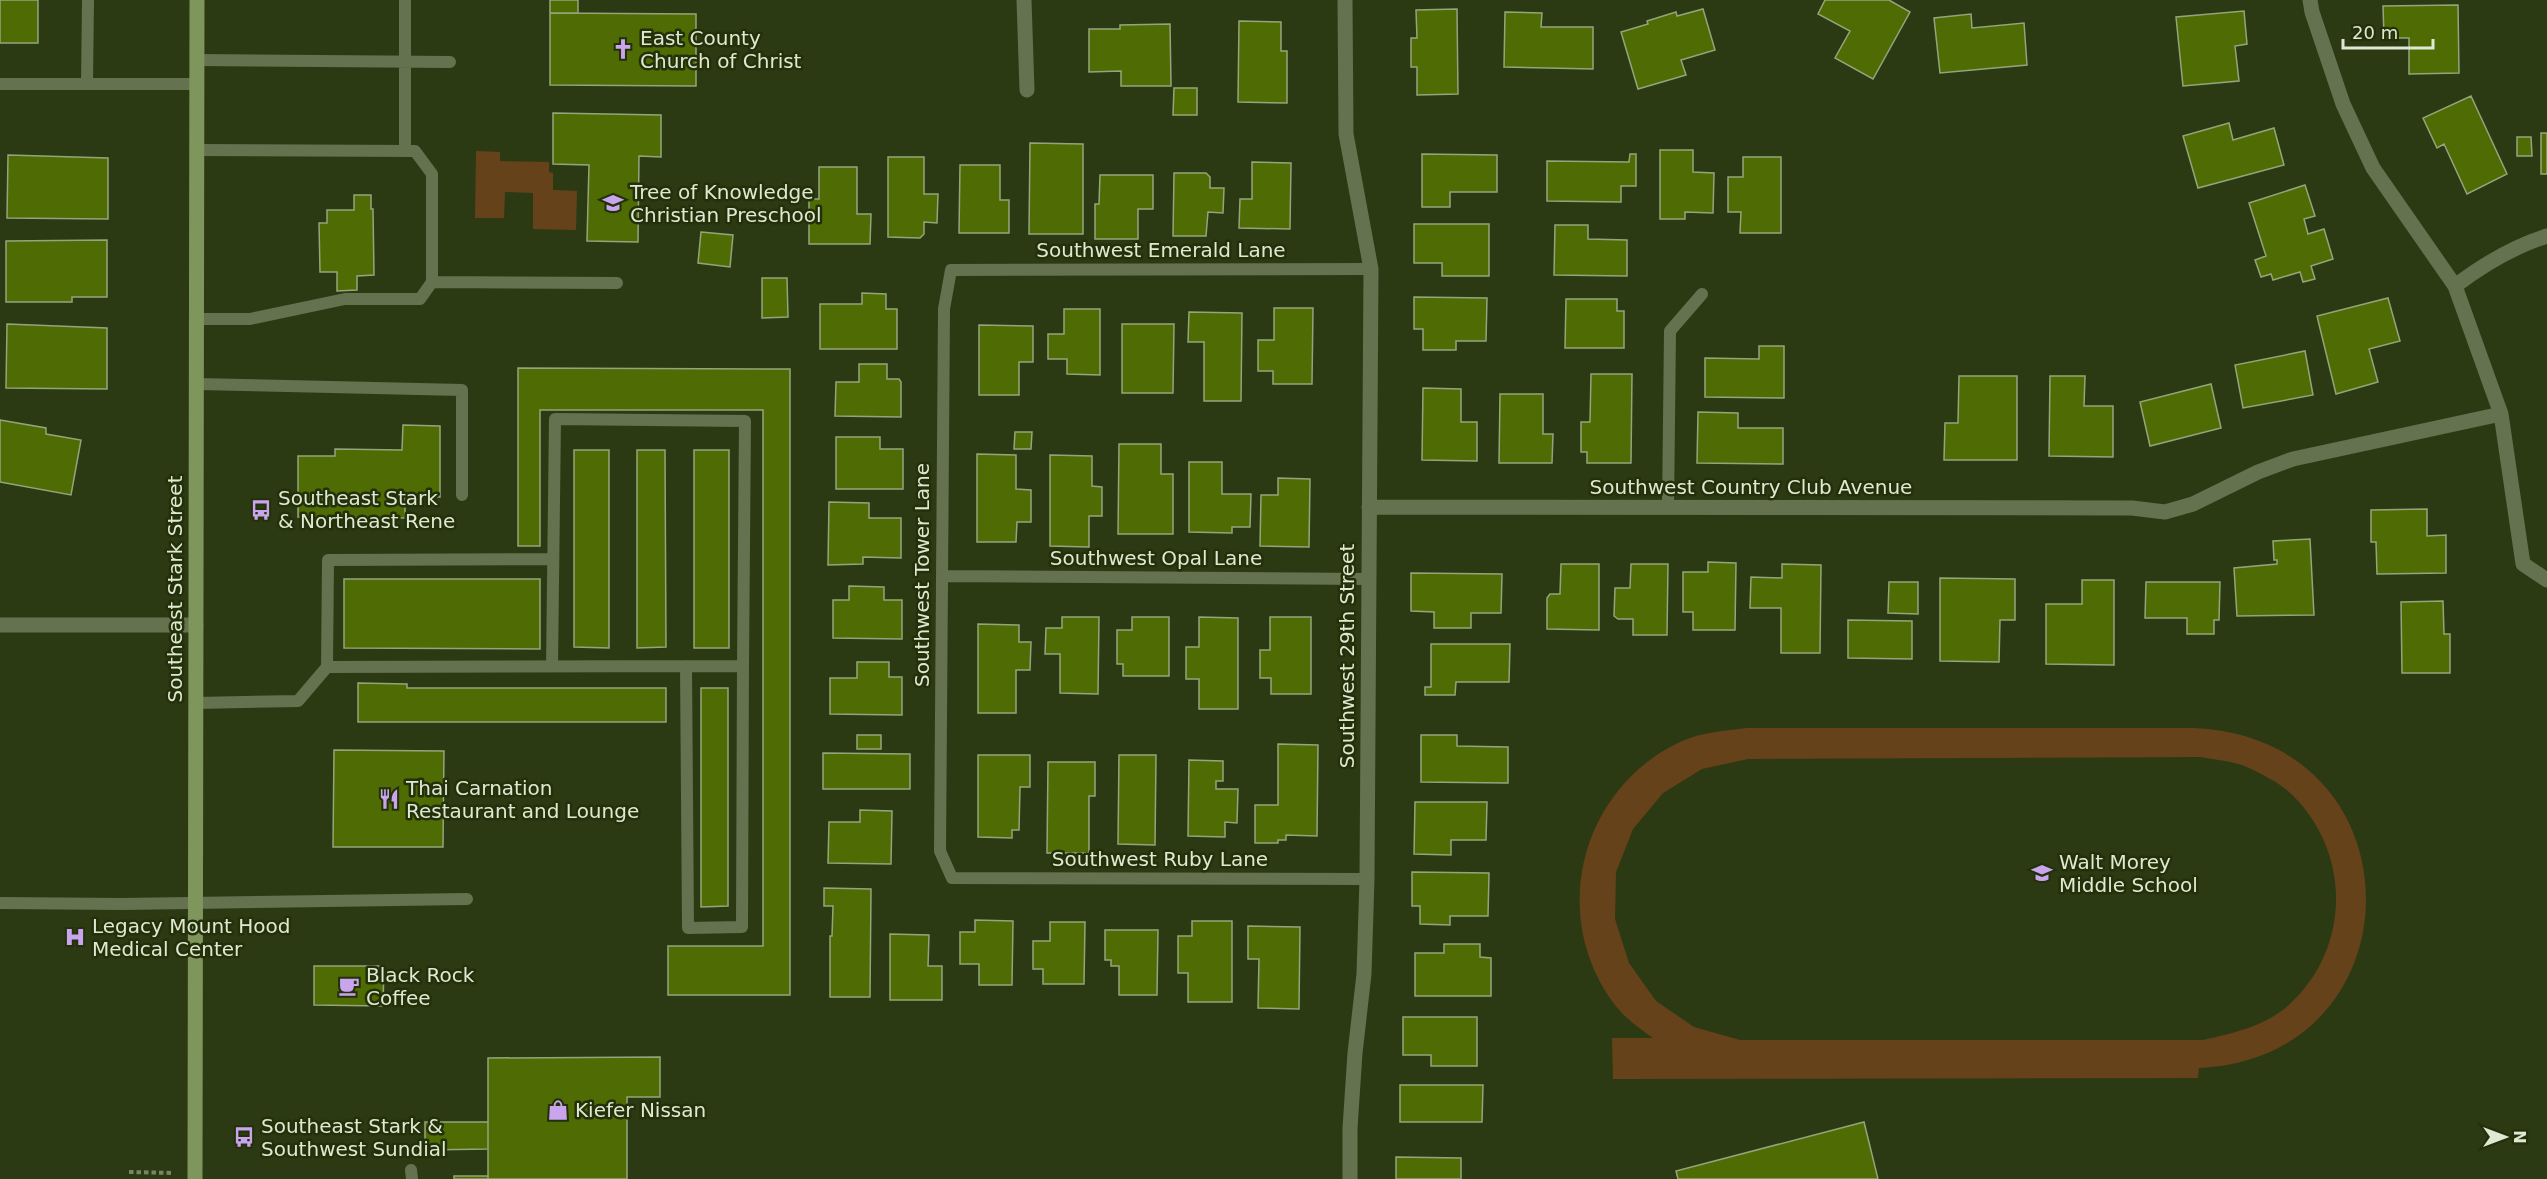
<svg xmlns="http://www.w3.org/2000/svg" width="2547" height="1179" viewBox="0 0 2547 1179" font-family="'DejaVu Sans',sans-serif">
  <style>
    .green { fill: #66421a; fill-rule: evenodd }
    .building { fill: #4e6b04; stroke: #94a57b; stroke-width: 1.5 }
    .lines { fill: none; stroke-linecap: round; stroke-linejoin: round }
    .path { stroke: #798566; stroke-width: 4; stroke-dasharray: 4.5 3; stroke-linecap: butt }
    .lane { stroke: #64724f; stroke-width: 12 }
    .street { stroke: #64724f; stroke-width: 15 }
    .secondary { stroke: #7e955c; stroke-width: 15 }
    .labels { text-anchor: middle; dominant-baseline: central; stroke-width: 5; stroke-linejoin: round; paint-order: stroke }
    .poi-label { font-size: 20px; fill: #dfe8d2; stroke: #233009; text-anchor: start }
    .street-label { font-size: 20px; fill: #dfe8d2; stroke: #233009 }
  </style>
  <rect width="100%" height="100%" fill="#2c3a14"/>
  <!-- green -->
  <path class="green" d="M476,151L500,152V161L549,162V172L553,173V190L577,191L576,230L533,229V193L505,192L504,218H475Z
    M1747,728H2194C2423,738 2422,1058 2199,1068L2198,1078L1613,1079L1612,1038H1653C1639,1028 1626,1019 1615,1005C1548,917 1580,789 1680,742C1701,732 1725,731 1747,728ZM2200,757C2215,760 2235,761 2249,768C2261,774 2278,782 2288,791C2351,848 2352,946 2291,1003C2267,1026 2234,1033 2203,1040H1740L1694,1027L1656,1001L1629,963L1615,919L1616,872L1633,829L1663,793L1702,769L1748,759Z"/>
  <!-- building -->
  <path class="building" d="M0,0H38V43H0Z
    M550,0H578V13H550Z
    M1825,0H1889L1910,12L1873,79L1835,58L1850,31L1818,14Z
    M2458,5L2459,73L2409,74V38H2384L2383,6Z
    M1457,9L1458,94L1417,95V67H1411V38H1417L1416,10Z
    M1703,9L1715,50L1681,60L1686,75L1638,89L1621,32L1648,24L1647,21L1676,12L1677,16Z
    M2244,11L2247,44L2235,46L2239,81L2183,86L2176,17Z
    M1505,12L1542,13L1541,27H1593V69L1504,67Z
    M550,13L696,14V86L550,85Z
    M1971,14L1972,28L2024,23L2027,65L1940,73L1934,18Z
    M1239,21L1281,22V51H1287V103L1238,102Z
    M1170,24L1171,86H1121V71L1089,72V29H1120V25Z
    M1174,88H1197V115H1173Z
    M2471,96L2507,174L2467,194L2444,144L2437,148L2423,118Z
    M553,113L661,115V157L639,156L638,242L587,241L589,165L553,164Z
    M2229,123L2233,140L2274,128L2284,165L2198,188L2183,136Z
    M2541,133H2547V174H2541Z
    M2517,137H2531L2532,156H2517Z
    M1030,143L1083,144V234H1029Z
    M1660,150H1693V172L1714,173L1713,213L1685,212V219H1660Z
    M1422,154L1497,155V192H1450V207H1422Z
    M1630,154H1636V186H1621V202L1547,201V161L1629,162Z
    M8,155L108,158V219L7,218Z
    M888,157H924V194H938L937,223L924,222V234L920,238L888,237Z
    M1743,157H1781V233H1740L1741,212H1728V177H1743Z
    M1252,162L1291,163L1290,229L1239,228L1240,199H1252Z
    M960,165H1000V200H1009V233H959Z
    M819,167H857V214H871L870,244H809V199H819Z
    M1174,173H1206L1210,177V188H1224L1223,213L1208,212L1206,236H1173Z
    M1100,175H1153V209H1138V239H1095V204H1099Z
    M2305,185L2315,216L2304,219L2308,234L2324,229L2333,259L2311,266L2315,279L2303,282L2300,272L2273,280L2271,274L2261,277L2255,260L2266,256L2249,203Z
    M354,195H371V209H373L374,275L357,276V290L337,291V272H320L319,223H327V210H354Z
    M1414,224H1489V276H1442V263H1414Z
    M1555,225H1588V239L1627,240V276L1554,275Z
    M701,232L733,235L730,267L698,263Z
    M107,240V297H72V302H6V241Z
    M762,278H787L788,317L762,318Z
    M862,293L886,294V309H897V349H820V304H862Z
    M1414,297L1487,298L1486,341H1456V350H1423V329H1414Z
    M2388,298L2400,341L2369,349L2378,382L2336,394L2317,316Z
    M1566,299H1617V311H1624V348H1565Z
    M1274,308H1313L1312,384H1273V371H1258V340H1274Z
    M1064,309H1100V375L1067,374V359H1048V334H1064Z
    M1189,312L1242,313L1241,401H1204V342H1188Z
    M7,324L107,328V389L6,388Z
    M1122,324H1174L1173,393H1122Z
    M979,325L1033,326V362H1019V395H979Z
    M1759,346H1784V398L1705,397V358L1759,359Z
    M2305,351L2313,395L2243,408L2235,365Z
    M859,364H887V379H899L901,382V417L835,416L836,382H859Z
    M518,368L790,369V995H668V946H763V410H540V546H518Z
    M1591,374H1632L1631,463H1587V452H1581V422H1590Z
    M1959,376H2017V460H1944L1945,423H1958Z
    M2050,376H2085L2084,406H2113V457L2049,456Z
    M2211,384L2221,428L2150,446L2140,402Z
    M1423,388L1461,389V422H1477V461L1422,460Z
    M1500,394H1543V434H1553L1552,463H1499Z
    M1698,412L1738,413V428H1783V464L1697,463Z
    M0,420L46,428V434L81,440L71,495L0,482Z
    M403,425L440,426V497H405V518L298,517V456H335V449L402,450Z
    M1015,432H1032L1031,449H1014Z
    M836,437H880V449H903V489H836Z
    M1119,444H1161V474H1173V534H1118Z
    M574,450H609V648L574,647Z
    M637,450H665L666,647L637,648Z
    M694,450H729V648H694Z
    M977,454L1016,455V489L1031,490V522H1017L1016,542H977Z
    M1050,455L1092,456V486L1102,487V516H1089V547L1050,546Z
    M1189,462H1222V494H1251L1250,527H1232V533L1189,532Z
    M1278,478L1310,479L1309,547L1260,546L1261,495H1278Z
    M829,502L869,503V518H901V558L863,557V564L828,565Z
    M2427,509V536L2446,535V573L2377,574L2376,542H2371V510Z
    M2310,539L2314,615L2237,616L2234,568L2277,564V560H2274L2273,541Z
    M1708,562L1736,563L1735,630H1693V612H1683V572H1708Z
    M1561,564H1599V630L1547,629V598L1550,594H1560Z
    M1631,564H1668L1667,635H1633V619H1618L1614,616L1615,588H1630Z
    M1782,564L1821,565L1820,653H1781V608H1750L1751,577L1782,578Z
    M1411,573L1502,574L1501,613H1471V628H1434V612L1411,611Z
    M1940,578L2015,579V620H2000L1999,662L1940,661Z
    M344,579H540V649L344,648Z
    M2082,580H2114V665L2046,664V604H2082Z
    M1889,582H1918V614L1888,613Z
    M2146,582H2220L2219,620H2214V634H2187V618H2145Z
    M849,586L884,587V600H902V639L833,638V600H849Z
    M2443,601L2444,634H2450V673H2402L2401,602Z
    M1062,617H1099L1098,694L1060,693V654H1045L1046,628H1062Z
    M1132,617H1169V676H1123V664H1117V630H1132Z
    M1199,617L1238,618V709H1199V679H1186V647H1199Z
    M1270,617H1311V694H1271V678H1260V650H1270Z
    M1848,620L1912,621V659L1848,658Z
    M978,624L1019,625V642H1031L1030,670H1016V713H978Z
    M1431,644H1510L1509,682H1456L1455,695H1425V687H1431Z
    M857,662H889V677H902V715L830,714V678H857Z
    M358,683L407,684V688H666V722H358Z
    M701,688H728V906L701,907Z
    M857,735H881V749H857Z
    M1421,735H1457V746L1508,747V783L1421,782Z
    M1278,744L1318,745L1317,836L1286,835V840H1278V843H1255V805H1278Z
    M334,750L444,751L443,847H333Z
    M823,753L910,754V789H823Z
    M978,755H1030V787H1020L1019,830H1012V838L978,837Z
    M1119,755H1156L1155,845L1118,844Z
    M1189,760L1223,761V781H1216V789H1238L1237,823L1225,822V837L1188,836Z
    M1048,762H1095V796H1089V853H1047Z
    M1415,802H1487L1486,840H1451V855L1414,854Z
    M860,810L892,811L891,864L828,863L829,822H860Z
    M1412,872L1489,873L1488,916H1450V925L1420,924V906H1412Z
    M824,888L871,889L870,997H830V936H832L833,906H824Z
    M975,920L1013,921L1012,985H979V964H960V932H975Z
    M1192,921H1232V1002H1188V973H1178V936H1192Z
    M1050,922H1085L1084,984H1043V969H1033V941H1050Z
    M1248,926L1300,927L1299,1009L1258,1008L1259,959H1248Z
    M1105,930H1158L1157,995H1119V966H1111V960H1105Z
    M890,934L929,935L928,966H942V1000H890Z
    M1444,944H1480V957L1491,958V996H1415V953H1444Z
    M314,966H384L383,1006L314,1005Z
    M1403,1017H1477V1066H1431V1055H1403Z
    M660,1057V1097H627V1179H488V1058Z
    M1400,1085H1483L1482,1122H1400Z
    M425,1122H488V1149L425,1150Z
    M1864,1122L1878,1179H1678L1676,1171Z
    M1396,1157L1461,1158V1179H1396Z
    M454,1176H488V1179H454Z"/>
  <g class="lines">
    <!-- path -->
    <path class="path" d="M129,1172L173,1173"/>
    <!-- lane -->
    <path class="lane" d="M88,0L87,84H197
      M405,0V151
      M197,60L450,62
      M0,84H87
      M197,150L415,151L432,174V282L420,299H345L250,319H197
      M432,282L617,283
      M197,384L462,390V495
      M1668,508L1670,331L1702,294
      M942,576L1369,579
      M686,666L688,928L742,927L743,666
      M327,667L328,560L553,559
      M196,703L298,701L327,667L743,666L745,421L555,419L552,666
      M1367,879L952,878L940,851L944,309L951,270L1371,269
      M0,903L123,904L467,899
      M411,1170L412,1179"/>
    <!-- street -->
    <path class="street" d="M1024,0L1027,90
      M1345,0L1346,134L1371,269L1367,879L1364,974L1355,1053L1350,1128V1179
      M2310,0L2312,12L2343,104L2373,168L2455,286L2501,414L2523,564L2547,580
      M2455,286C2484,264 2512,247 2547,236
      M1369,507L2132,508L2165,512L2193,504L2258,472L2293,459L2501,414
      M0,625H196"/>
    <!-- secondary -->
    <path class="secondary" d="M195,1179L197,0"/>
  </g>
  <!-- icons -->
  <defs>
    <g id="church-bare" transform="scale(1.62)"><path d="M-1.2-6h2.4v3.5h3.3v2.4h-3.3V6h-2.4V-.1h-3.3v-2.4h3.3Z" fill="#c9a5ee" stroke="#233009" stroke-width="2.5" paint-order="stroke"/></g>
    <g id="school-bare" transform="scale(1.62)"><path d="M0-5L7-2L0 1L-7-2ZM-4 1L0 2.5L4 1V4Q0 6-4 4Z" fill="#c9a5ee" stroke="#233009" stroke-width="2.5" paint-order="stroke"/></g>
    <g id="bus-bare" transform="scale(1.62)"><path d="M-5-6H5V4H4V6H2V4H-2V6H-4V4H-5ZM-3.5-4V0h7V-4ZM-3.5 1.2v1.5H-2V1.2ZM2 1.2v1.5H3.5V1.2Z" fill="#c9a5ee" stroke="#233009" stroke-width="2.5" paint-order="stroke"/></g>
    <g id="restaurant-bare" transform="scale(1.62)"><path d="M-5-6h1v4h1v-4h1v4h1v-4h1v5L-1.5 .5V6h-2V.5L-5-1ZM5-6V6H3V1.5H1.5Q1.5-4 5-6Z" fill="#c9a5ee" stroke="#233009" stroke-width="2.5" paint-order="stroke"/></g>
    <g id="hospital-bare" transform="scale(1.62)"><path d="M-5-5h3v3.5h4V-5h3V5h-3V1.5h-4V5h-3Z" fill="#c9a5ee" stroke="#233009" stroke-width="2.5" paint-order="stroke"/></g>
    <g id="cafe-bare" transform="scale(1.62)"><path d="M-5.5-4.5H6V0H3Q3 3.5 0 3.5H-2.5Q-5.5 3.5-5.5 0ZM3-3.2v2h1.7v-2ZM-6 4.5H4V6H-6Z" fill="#c9a5ee" stroke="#233009" stroke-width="2.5" paint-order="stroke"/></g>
    <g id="shop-bare" transform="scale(1.62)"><path d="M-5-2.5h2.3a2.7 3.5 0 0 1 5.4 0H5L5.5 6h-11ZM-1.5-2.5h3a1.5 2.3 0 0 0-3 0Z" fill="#c9a5ee" stroke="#233009" stroke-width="2.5" paint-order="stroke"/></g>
  </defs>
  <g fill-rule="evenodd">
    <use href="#church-bare" x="623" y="49"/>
    <use href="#school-bare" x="613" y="203"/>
    <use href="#bus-bare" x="261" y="510"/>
    <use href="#restaurant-bare" x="389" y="799"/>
    <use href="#school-bare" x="2042" y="873"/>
    <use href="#hospital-bare" x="75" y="937"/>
    <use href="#cafe-bare" x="349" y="986"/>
    <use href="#shop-bare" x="558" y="1110"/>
    <use href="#bus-bare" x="244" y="1137"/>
  </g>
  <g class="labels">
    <!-- poi labels -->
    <g class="poi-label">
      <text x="640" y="38">East County<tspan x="640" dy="23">Church of Christ</tspan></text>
      <text x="630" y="192">Tree of Knowledge<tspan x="630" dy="23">Christian Preschool</tspan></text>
      <text x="278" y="498">Southeast Stark<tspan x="278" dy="23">&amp; Northeast Rene</tspan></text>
      <text x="406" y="788">Thai Carnation<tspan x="406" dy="23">Restaurant and Lounge</tspan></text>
      <text x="2059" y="862">Walt Morey<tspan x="2059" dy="23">Middle School</tspan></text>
      <text x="92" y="926">Legacy Mount Hood<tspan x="92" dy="23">Medical Center</tspan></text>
      <text x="366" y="975">Black Rock<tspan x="366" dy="23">Coffee</tspan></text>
      <text x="575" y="1110">Kiefer Nissan</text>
      <text x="261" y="1126">Southeast Stark &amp;<tspan x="261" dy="23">Southwest Sundial</tspan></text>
    </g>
    <!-- street labels -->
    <g class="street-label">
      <text x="1161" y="250">Southwest Emerald Lane</text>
      <text x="1751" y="487">Southwest Country Club Avenue</text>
      <text x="1156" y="558">Southwest Opal Lane</text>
      <text transform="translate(922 575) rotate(-90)">Southwest Tower Lane</text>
      <text transform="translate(175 589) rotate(-90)">Southeast Stark Street</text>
      <text transform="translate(1347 656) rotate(-90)">Southwest 29th Street</text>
      <text x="1160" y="859">Southwest Ruby Lane</text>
    </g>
  </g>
  <!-- north arrow -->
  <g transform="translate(2505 1137) rotate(90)" stroke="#233009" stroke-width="4.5" paint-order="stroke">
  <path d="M0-4.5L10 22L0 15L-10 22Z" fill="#dfe8d2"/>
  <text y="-9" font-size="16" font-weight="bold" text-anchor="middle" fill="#dfe8d2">N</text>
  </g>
  <!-- scale -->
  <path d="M2343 39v9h90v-9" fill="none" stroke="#dfe8d2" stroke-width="3"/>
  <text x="2352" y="39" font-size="18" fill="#dfe8d2" stroke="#233009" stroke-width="4.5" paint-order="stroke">20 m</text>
</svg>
